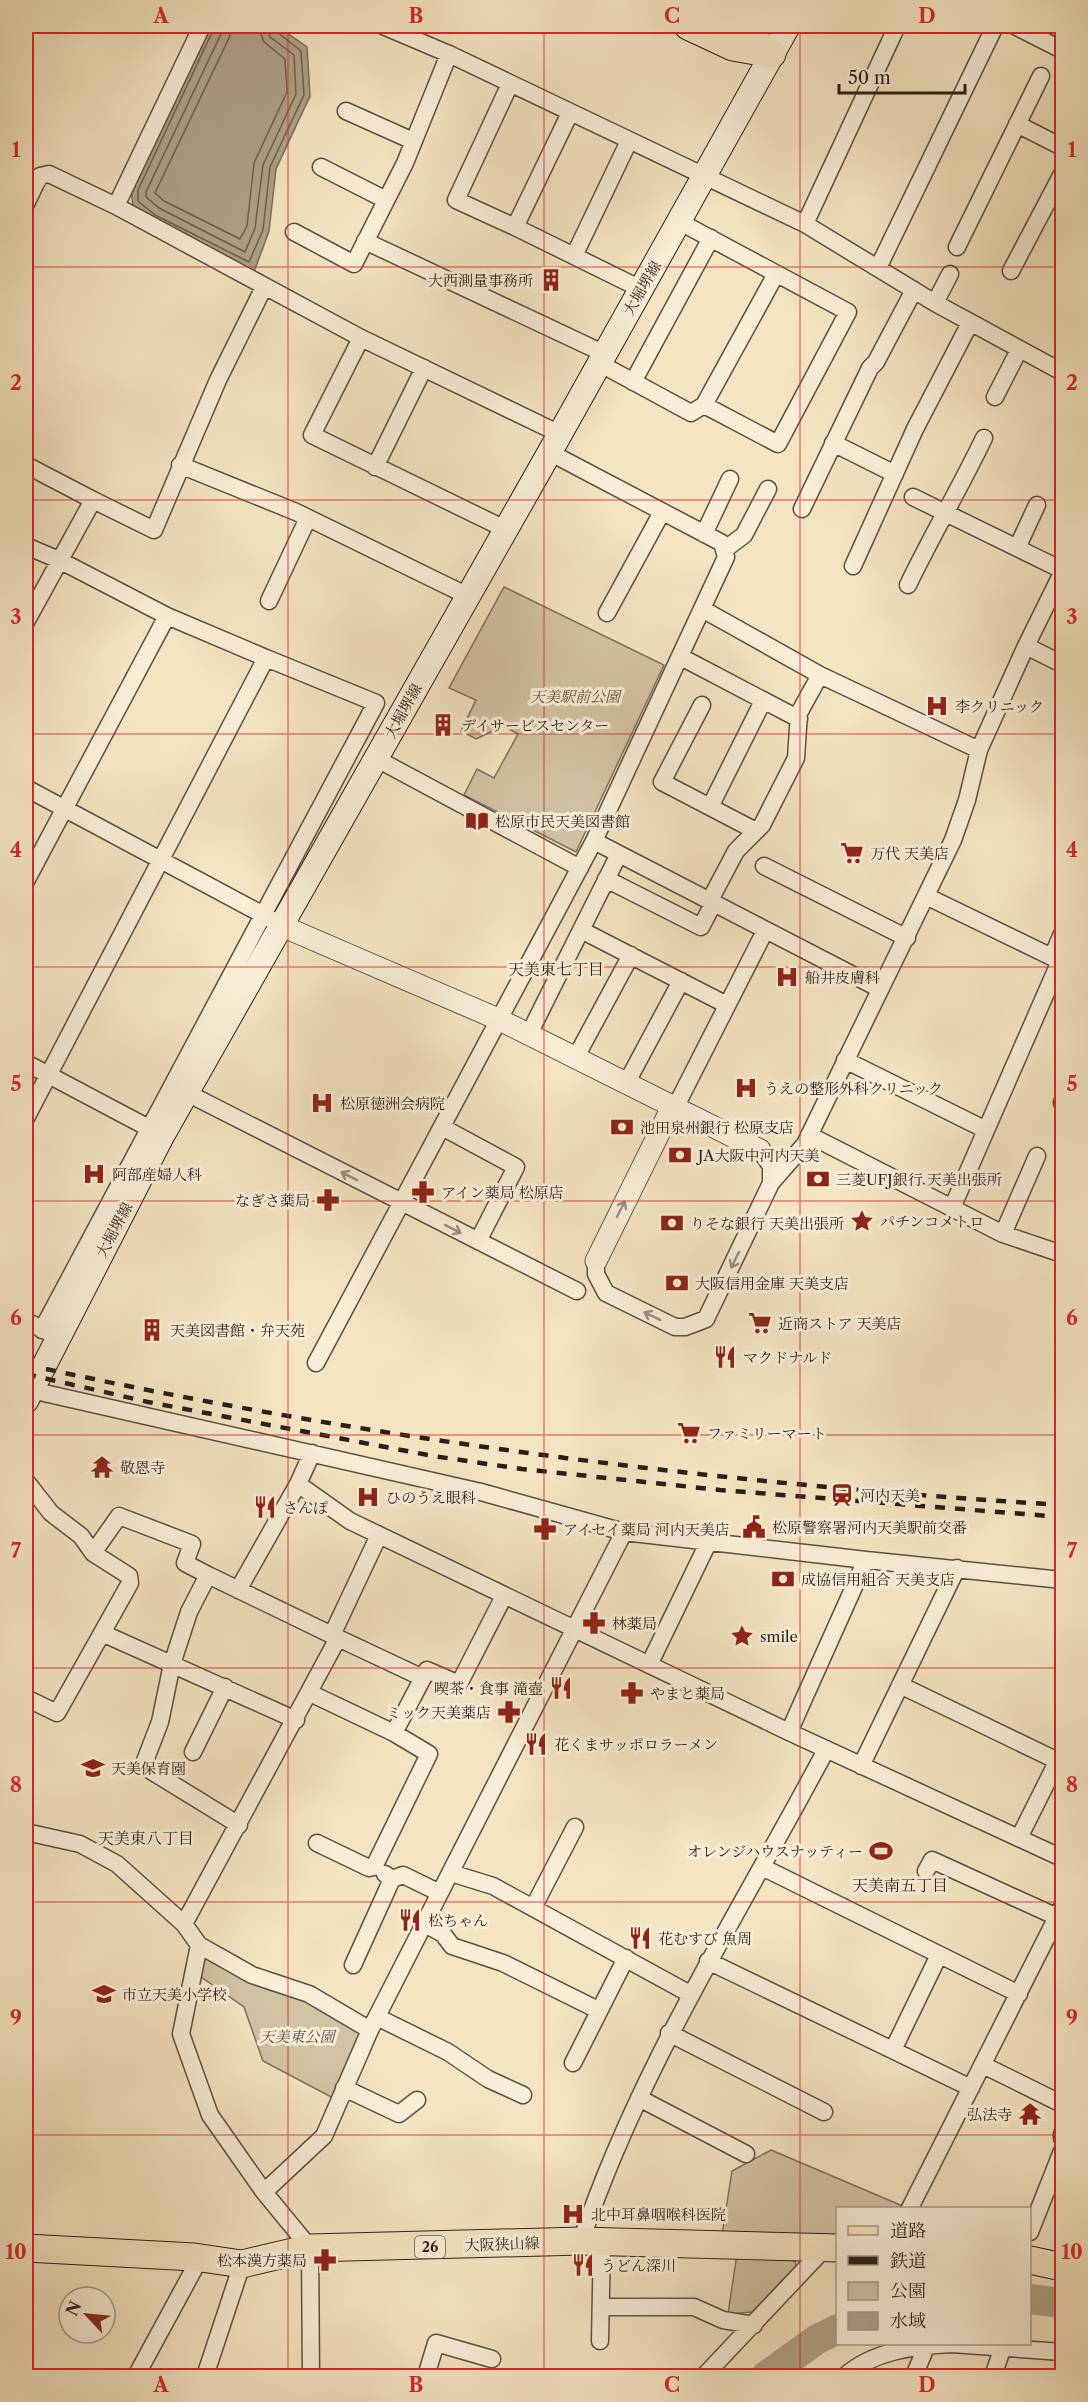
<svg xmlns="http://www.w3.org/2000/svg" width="1088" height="2402" viewBox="0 0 1088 2402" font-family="'Libre Caslon Text','Noto Serif JP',serif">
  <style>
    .green { fill: #d2c2a4; stroke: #7e705e; stroke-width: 1.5 }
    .water { fill: #afa188; stroke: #7a6d5b; stroke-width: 1.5 }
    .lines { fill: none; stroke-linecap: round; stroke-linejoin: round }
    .shore { stroke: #6c6050; stroke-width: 1.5 }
    .river { stroke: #afa188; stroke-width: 30 }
    .minor-casing { stroke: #5c5042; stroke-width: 19 }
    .tertiary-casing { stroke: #5c5042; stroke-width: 23 }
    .secondary-casing { stroke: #2a1e18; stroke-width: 26 }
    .primary-casing { stroke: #2a1e18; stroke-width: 29 }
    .minor { stroke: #f8edd7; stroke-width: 16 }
    .tertiary { stroke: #f8edd7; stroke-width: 21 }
    .secondary { stroke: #f8edd7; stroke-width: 24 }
    .primary { stroke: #f4e4c1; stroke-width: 27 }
    .rail { stroke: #2a1e18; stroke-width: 4.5; stroke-dasharray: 10 10; stroke-linecap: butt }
    .oneway { stroke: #9b9081 }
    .grid { fill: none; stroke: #d62828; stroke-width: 1.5; stroke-opacity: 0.55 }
    .labels { text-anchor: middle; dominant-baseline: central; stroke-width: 6; stroke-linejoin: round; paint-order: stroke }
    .shield { fill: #f8edd7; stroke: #685c51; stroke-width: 1.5 }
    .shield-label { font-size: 14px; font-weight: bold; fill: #2a1e18 }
    .poi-label { font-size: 15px; fill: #2a1e18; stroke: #f8edd7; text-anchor: start }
    .street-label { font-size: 15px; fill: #2a1e18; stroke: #f8edd7 }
    .park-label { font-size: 15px; font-style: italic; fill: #5c4f42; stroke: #f8edd7 }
    .neighbourhood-label { font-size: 16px; fill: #2a1e18; stroke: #f8edd7 }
    .neatline { fill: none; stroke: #d62828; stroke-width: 2 }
    .grid-label { font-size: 20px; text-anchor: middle; font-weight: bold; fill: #d62828 }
  </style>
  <rect width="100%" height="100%" fill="#f4e4c1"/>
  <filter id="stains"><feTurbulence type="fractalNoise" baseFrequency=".00333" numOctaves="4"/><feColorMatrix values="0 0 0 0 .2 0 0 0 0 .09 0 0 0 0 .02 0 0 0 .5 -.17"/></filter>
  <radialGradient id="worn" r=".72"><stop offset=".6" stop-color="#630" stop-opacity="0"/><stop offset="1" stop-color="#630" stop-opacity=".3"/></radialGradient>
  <!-- green -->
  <path class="green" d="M504,587L664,665L576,852L464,795L477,769L494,778L518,734L498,723L493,731L476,739L461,731L476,700L449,688Z
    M203,1951L303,1996L357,2027L360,2037L333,2098L263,2061L244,2007L201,1977Z
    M771,2150L905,2207V2208H838L837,2236L722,2235L732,2171Z
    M737,2254L795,2261L796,2266L752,2312L728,2314Z"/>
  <!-- water -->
  <path class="water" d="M211,26H277L307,47L310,96L276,169L269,231L254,272L151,220L133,206L131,190Z"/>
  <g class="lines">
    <!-- shore -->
    <path class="shore" d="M215,26L138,190V201L155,215L249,262L263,230L270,167L304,95L301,51L277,32L275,26
      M223,26L221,34L146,192V197L159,208L245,252L255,228L263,165L296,94L294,55L270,37L267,26
      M232,26L229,38L155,193L164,201L240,239L247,226L254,163L287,92L285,59L264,42L258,26"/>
    <!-- river -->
    <path class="river" d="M1030,2299L1062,2303
      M766,2376L816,2340L838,2329"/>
    <!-- minor casing -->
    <g class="minor-casing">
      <path id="minor" d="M383,26L449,54L805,224L935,303L1062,372
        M1015,26L1062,50
        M510,84L456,200L515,227
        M346,111L413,141
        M570,113L515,227L574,256
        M1017,124L1062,147
        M629,141L574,256L641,289
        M321,167L386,200
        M26,180L35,185L40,176L49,174L116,206L361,338L560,434
        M26,204L35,185
        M116,206L202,26
        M680,222L848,312L778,444L704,405
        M805,224L897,26
        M294,232L354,264L405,163L449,54
        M365,241L603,353
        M957,247L1041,76
        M878,268L995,26
        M1011,271L1062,174
        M935,303L950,274
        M361,338L312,435L505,529
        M597,362L691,413L704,405L776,274
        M633,382L711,238
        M995,397L1019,350
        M833,443L895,474
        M26,465L93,500
        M180,465L296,512L468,596
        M375,467L424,368
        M913,497L1062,570
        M802,509L870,368L876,362L914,290
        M704,534L730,479
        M26,546L59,560L167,616L266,658L26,1118
        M1017,548L1037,505
        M724,550L744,535L768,489
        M853,566L915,429L970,323
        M908,585C932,535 960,488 984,438
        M269,601L308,518
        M704,610L820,675L979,750
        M607,613L662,512
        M26,622L93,500L154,530L218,380L264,287
        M1026,646L1062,664
        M681,657L799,719
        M702,705L662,782L756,831
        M377,759L580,868
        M26,788L271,919
        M710,807L763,701
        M594,841L880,989
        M764,866L907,938
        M606,879L701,927L713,904
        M26,881L167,616
        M926,896L1062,962
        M709,902L736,851L762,825L796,758L799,713L820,675
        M581,930L727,1005
        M1052,957L1062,934
        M529,1034L619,854
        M576,1057L631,955
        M845,1060L986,1130
        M26,1063L160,1134
        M627,1082L681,981
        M187,1093L577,1291
        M1062,1103V1102
        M676,1106L765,931
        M442,1127L516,1167L478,1241
        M809,1135L1003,1234L1062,1254
        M771,1183L805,1144L953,840L967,800L979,750L1026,646L1062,573
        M952,1208L1060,961
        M1003,1234L1037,1156
        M596,1261V1274L606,1293L675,1327H685L706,1319L771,1183V1166L760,1150
        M26,1321L52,1334
        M42,1330L376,703L266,658
        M316,1363L594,841L726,557L722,543L549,452
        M31,1390L481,1492L624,1532L866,1560L789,1732
        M26,1481L51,1513L81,1536L93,1553L129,1576L130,1583L102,1633
        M298,1484L350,1521L789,1732L1062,1858
        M93,1553L119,1516L192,1544L185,1563L208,1575
        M866,1560L1062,1580
        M238,1590L298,1484L312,1453
        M332,1635L379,1535
        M338,1638L423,1678
        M649,1665L709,1541
        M900,1685L1062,1763
        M310,1693L394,1733L429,1754L374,1867L369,1868L317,1843
        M26,1698L57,1713L102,1633L296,1720
        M394,1733L427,1670L459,1684L504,1596
        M193,1752L225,1687
        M861,1766L957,1568
        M26,1832L80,1844L117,1864L184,1924L199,1945L252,1975L309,1994L370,2030
        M1019,1838L1058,1760
        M764,1868L1019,1994
        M926,1871L932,1860L1057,1917
        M451,1873L493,1886L690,1994
        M385,1874L392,1879L403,1875L440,1893
        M533,1908L575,1827
        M184,1924L338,1638L208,1575L189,1612L172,1664L160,1722L143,1766L239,1825
        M425,1924L443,1934L452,1946L503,1963L598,2010
        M199,1945L181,2034L210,2115L264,2192L310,2248L311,2376
        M708,1961L971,2088
        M353,1965L392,1879
        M377,2017L448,2052L488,2079L523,2095
        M669,2033L824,2112
        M893,2050L939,1955
        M573,2063L626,1958
        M983,2065L1062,2104
        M344,2088L399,2114L417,2100
        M639,2098L746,2154
        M1062,2134V2138
        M264,2192L324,2136L370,2030L624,1532
        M910,2208L1062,1907
        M1030,2232L1062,2151
        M581,2241C640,2066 740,1912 826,1750
        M601,2307H694L723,2320L754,2325
        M600,2341L602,2242
        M952,2344L1062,2352
        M136,2376L200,2258
        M205,2376L242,2264
        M426,2376L436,2343L492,2359
        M704,2376L824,2249
        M845,2376C873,2351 914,2346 951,2344
        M914,2376L927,2345
        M993,2376L1004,2344"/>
    </g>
    <!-- tertiary casing -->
    <g class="tertiary-casing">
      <path id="tertiary" d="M282,926L500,1020L760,1150
        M596,1261L673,1105"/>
    </g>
    <!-- secondary casing -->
    <g class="secondary-casing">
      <path id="secondary" d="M26,1401L162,1136L560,434L788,26"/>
    </g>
    <!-- primary casing -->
    <g class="primary-casing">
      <path id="primary" d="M688,26L733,47L772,54
        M736,26L771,53
        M26,2248L194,2257L242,2264L310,2248L581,2241L838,2248
        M1030,2260L1062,2267"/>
    </g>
    <!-- minor -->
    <use href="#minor" class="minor"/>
    <!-- tertiary -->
    <use href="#tertiary" class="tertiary"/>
    <!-- secondary -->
    <use href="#secondary" class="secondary"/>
    <!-- primary -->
    <use href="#primary" class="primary"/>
    <!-- rail -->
    <path class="rail" d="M46,1369C380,1441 721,1484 1062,1505
      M26,1374L148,1402L433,1456L522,1469L720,1490L1062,1517"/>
  </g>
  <!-- one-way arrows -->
  <defs><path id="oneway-shaft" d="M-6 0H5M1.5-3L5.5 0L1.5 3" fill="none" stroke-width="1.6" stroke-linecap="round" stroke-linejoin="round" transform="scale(1.5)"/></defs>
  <g class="oneway">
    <use href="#oneway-shaft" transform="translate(349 1176) rotate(-153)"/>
    <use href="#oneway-shaft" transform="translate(621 1209) rotate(-63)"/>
    <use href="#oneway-shaft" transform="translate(453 1229) rotate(27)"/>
    <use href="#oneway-shaft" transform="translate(735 1260) rotate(116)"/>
    <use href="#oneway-shaft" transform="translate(652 1316) rotate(-154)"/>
  </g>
  <!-- grid -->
  <path class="grid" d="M288,26V2376M544,26V2376M800,26V2376M26,267H1062M26,500H1062M26,734H1062M26,967H1062M26,1201H1062M26,1435H1062M26,1668H1062M26,1902H1062M26,2135H1062"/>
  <!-- icons -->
  <defs>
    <g id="building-bare" transform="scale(1.8)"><path d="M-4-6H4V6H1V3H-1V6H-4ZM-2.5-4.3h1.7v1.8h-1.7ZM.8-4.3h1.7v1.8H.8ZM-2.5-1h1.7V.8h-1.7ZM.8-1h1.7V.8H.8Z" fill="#8f2418" stroke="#f8edd7" stroke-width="2.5" paint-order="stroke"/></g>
    <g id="hospital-bare" transform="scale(1.8)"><path d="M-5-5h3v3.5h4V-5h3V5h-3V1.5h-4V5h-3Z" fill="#8f2418" stroke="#f8edd7" stroke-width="2.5" paint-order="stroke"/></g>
    <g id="library-bare" transform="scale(1.8)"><path d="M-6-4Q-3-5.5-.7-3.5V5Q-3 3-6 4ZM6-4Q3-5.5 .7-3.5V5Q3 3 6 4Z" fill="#8f2418" stroke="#f8edd7" stroke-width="2.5" paint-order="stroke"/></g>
    <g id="supermarket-bare" transform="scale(1.8)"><path d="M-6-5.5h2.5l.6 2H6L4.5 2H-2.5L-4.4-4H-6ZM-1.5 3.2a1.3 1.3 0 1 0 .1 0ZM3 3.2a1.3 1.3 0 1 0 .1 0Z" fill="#8f2418" stroke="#f8edd7" stroke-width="2.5" paint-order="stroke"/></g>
    <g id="bank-bare" transform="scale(1.8)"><path d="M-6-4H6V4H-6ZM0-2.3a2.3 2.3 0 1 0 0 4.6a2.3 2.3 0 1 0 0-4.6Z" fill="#8f2418" stroke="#f8edd7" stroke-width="2.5" paint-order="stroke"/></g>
    <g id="pharmacy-bare" transform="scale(1.8)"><path d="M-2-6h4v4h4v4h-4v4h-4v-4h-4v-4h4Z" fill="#8f2418" stroke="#f8edd7" stroke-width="2.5" paint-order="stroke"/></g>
    <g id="sight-bare" transform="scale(1.8)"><path d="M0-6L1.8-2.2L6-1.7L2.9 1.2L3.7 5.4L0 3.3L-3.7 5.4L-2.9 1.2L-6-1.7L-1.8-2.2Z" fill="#8f2418" stroke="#f8edd7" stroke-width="2.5" paint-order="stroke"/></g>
    <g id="restaurant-bare" transform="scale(1.8)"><path d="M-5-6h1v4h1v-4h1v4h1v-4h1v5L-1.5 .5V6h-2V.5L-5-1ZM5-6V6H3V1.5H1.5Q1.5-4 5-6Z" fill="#8f2418" stroke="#f8edd7" stroke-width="2.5" paint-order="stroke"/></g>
    <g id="temple-bare" transform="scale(1.8)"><path d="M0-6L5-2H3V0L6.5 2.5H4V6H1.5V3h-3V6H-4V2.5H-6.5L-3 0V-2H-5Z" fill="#8f2418" stroke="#f8edd7" stroke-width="2.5" paint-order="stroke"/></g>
    <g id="station-bare" transform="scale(1.8)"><path d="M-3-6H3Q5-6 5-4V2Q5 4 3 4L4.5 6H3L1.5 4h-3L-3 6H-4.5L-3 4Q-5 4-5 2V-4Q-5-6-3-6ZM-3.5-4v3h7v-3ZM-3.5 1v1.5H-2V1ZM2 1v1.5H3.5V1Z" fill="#8f2418" stroke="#f8edd7" stroke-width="2.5" paint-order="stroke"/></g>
    <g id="civic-bare" transform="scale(1.8)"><path d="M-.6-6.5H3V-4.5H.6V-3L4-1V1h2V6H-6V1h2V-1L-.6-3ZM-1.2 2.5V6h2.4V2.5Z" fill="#8f2418" stroke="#f8edd7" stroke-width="2.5" paint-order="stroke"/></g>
    <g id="school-bare" transform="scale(1.8)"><path d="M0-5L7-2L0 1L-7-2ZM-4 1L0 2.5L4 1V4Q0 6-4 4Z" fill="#8f2418" stroke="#f8edd7" stroke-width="2.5" paint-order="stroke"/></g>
    <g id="stadium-bare" transform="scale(1.8)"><path d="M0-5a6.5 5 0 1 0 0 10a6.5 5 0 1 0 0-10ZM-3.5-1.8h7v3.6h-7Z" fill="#8f2418" stroke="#f8edd7" stroke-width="2.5" paint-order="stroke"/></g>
  </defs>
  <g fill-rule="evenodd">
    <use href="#building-bare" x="551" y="280"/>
    <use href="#hospital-bare" x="937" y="706"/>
    <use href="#building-bare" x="443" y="725"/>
    <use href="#library-bare" x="477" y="821"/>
    <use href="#supermarket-bare" x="852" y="853"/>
    <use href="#hospital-bare" x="787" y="977"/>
    <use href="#hospital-bare" x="746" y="1088"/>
    <use href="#hospital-bare" x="322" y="1103"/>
    <use href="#bank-bare" x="622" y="1127"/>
    <use href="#bank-bare" x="680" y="1155"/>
    <use href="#hospital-bare" x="94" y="1174"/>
    <use href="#bank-bare" x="818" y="1179"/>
    <use href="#pharmacy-bare" x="423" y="1192"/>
    <use href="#pharmacy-bare" x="328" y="1200"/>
    <use href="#sight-bare" x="862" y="1221"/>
    <use href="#bank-bare" x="672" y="1223"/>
    <use href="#bank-bare" x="677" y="1283"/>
    <use href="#supermarket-bare" x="760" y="1323"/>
    <use href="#building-bare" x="152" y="1330"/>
    <use href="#restaurant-bare" x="725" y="1357"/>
    <use href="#supermarket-bare" x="689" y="1433"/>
    <use href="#temple-bare" x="102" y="1467"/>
    <use href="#station-bare" x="842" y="1495"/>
    <use href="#hospital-bare" x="368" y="1497"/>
    <use href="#restaurant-bare" x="265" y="1507"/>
    <use href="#civic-bare" x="754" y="1527"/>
    <use href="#pharmacy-bare" x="545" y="1529"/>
    <use href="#bank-bare" x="783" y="1579"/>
    <use href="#pharmacy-bare" x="594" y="1623"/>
    <use href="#sight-bare" x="742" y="1636"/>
    <use href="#restaurant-bare" x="561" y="1688"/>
    <use href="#pharmacy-bare" x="632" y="1693"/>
    <use href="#pharmacy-bare" x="509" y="1712"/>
    <use href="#restaurant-bare" x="536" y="1744"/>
    <use href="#school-bare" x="93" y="1768"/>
    <use href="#stadium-bare" x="881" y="1851"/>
    <use href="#restaurant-bare" x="410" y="1920"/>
    <use href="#restaurant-bare" x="640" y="1938"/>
    <use href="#school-bare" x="104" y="1994"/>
    <use href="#temple-bare" x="1030" y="2114"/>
    <use href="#hospital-bare" x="573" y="2214"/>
    <use href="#pharmacy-bare" x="325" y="2260"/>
    <use href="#restaurant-bare" x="583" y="2265"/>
  </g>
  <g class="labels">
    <!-- shield labels -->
    <rect class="shield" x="415" y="2236" width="30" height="22" rx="4.5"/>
    <g class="shield-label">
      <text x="430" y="2247">26</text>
    </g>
    <!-- poi labels -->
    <g class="poi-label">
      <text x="533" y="280" text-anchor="end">大西測量事務所</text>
      <text x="955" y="706">李クリニック</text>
      <text x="461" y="725">デイサービスセンター</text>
      <text x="495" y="821">松原市民天美図書館</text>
      <text x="870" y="853">万代 天美店</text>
      <text x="805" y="977">船井皮膚科</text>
      <text x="764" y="1088">うえの整形外科クリニック</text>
      <text x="340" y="1103">松原徳洲会病院</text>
      <text x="640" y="1127">池田泉州銀行 松原支店</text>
      <text x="698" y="1155">JA大阪中河内天美</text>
      <text x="112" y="1174">阿部産婦人科</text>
      <text x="836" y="1179">三菱UFJ銀行 天美出張所</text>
      <text x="441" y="1192">アイン薬局 松原店</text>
      <text x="310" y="1200" text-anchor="end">なぎさ薬局</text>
      <text x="880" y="1221">パチンコメトロ</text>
      <text x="690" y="1223">りそな銀行 天美出張所</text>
      <text x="695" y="1283">大阪信用金庫 天美支店</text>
      <text x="778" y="1323">近商ストア 天美店</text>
      <text x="170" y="1330">天美図書館・弁天苑</text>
      <text x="743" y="1357">マクドナルド</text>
      <text x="707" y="1433">ファミリーマート</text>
      <text x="120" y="1467">敬恩寺</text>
      <text x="860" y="1495">河内天美</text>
      <text x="386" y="1497">ひのうえ眼科</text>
      <text x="283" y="1507">さんぽ</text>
      <text x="772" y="1527">松原警察署河内天美駅前交番</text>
      <text x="563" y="1529">アイセイ薬局 河内天美店</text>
      <text x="801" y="1579">成協信用組合 天美支店</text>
      <text x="612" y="1623">林薬局</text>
      <text x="760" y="1636">smile</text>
      <text x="543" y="1688" text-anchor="end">喫茶・食事 滝壺</text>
      <text x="650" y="1693">やまと薬局</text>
      <text x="491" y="1712" text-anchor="end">ミック天美薬店</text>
      <text x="554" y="1744">花くまサッポロラーメン</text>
      <text x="111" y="1768">天美保育園</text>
      <text x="863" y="1851" text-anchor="end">オレンジハウスナッティー</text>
      <text x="428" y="1920">松ちゃん</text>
      <text x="658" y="1938">花むすび 魚周</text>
      <text x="122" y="1994">市立天美小学校</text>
      <text x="1012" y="2114" text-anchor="end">弘法寺</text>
      <text x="591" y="2214">北中耳鼻咽喉科医院</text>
      <text x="307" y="2260" text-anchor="end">松本漢方薬局</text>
      <text x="601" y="2265">うどん深川</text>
    </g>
    <!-- street labels -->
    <g class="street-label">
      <text transform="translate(642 288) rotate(-60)">大堀堺線</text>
      <text transform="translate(403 711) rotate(-61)">大堀堺線</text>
      <text transform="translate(114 1230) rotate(-62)">大堀堺線</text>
      <text transform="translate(502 2244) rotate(-2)">大阪狭山線</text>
    </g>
    <!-- park labels -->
    <g class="park-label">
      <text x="575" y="696">天美駅前公園</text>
      <text x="297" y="2036">天美東公園</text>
    </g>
    <!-- neighbourhood labels -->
    <g class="neighbourhood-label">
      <text x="556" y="969">天美東七丁目</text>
      <text x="146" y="1838">天美東八丁目</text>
      <text x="900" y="1885">天美南五丁目</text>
    </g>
  </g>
  <!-- margin -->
  <rect width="1088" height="2402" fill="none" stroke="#f4e4c1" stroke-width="66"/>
  <!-- legend -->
  <rect x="836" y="2207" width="195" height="138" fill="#f8edd7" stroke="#a69a8b" stroke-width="1.5"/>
  <rect x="848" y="2226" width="30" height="9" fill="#f4e4c1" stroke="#a69a8b" stroke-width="1.5"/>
  <text x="890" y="2237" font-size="18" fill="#2a1e18">道路</text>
  <rect x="848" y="2256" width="30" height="9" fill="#2a1e18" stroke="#a69a8b" stroke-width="1.5"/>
  <text x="890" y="2267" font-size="18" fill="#2a1e18">鉄道</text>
  <rect x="848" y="2282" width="30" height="18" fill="#d2c2a4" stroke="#a69a8b" stroke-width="1.5"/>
  <text x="890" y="2297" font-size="18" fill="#2a1e18">公園</text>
  <rect x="848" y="2312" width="30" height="18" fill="#afa188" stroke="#a69a8b" stroke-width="1.5"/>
  <text x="890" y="2327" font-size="18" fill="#2a1e18">水域</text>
  <!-- north arrow -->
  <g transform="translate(87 2315) rotate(296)"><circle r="28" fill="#f8edd7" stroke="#a69a8b" stroke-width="1.5"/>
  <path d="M0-4.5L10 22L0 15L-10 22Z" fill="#8f2418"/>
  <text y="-9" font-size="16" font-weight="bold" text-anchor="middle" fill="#2a1e18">N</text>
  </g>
  <!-- scale -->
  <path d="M839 84v9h126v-9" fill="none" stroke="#2a1e18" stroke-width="3"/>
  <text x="848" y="84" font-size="18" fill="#2a1e18" stroke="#f8edd7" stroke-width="4.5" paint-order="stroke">50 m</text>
  <rect x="33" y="33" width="1022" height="2336" class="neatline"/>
  <g class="grid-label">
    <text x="161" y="23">A</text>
    <text x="416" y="23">B</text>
    <text x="672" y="23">C</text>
    <text x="927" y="23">D</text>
    <text x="16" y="157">1</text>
    <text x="1072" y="157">1</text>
    <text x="16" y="390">2</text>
    <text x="1072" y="390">2</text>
    <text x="16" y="624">3</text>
    <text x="1072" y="624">3</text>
    <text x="16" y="857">4</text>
    <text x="1072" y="857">4</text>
    <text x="16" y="1091">5</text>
    <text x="1072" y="1091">5</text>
    <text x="16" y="1325">6</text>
    <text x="1072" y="1325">6</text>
    <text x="16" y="1558">7</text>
    <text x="1072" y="1558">7</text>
    <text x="16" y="1792">8</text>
    <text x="1072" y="1792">8</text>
    <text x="16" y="2025">9</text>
    <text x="1072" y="2025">9</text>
    <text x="16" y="2259">10</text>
    <text x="1072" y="2259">10</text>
    <text x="161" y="2392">A</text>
    <text x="416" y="2392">B</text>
    <text x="672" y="2392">C</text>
    <text x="927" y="2392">D</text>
  </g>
  <rect width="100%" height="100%" filter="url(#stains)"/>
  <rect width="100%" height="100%" fill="url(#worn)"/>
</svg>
